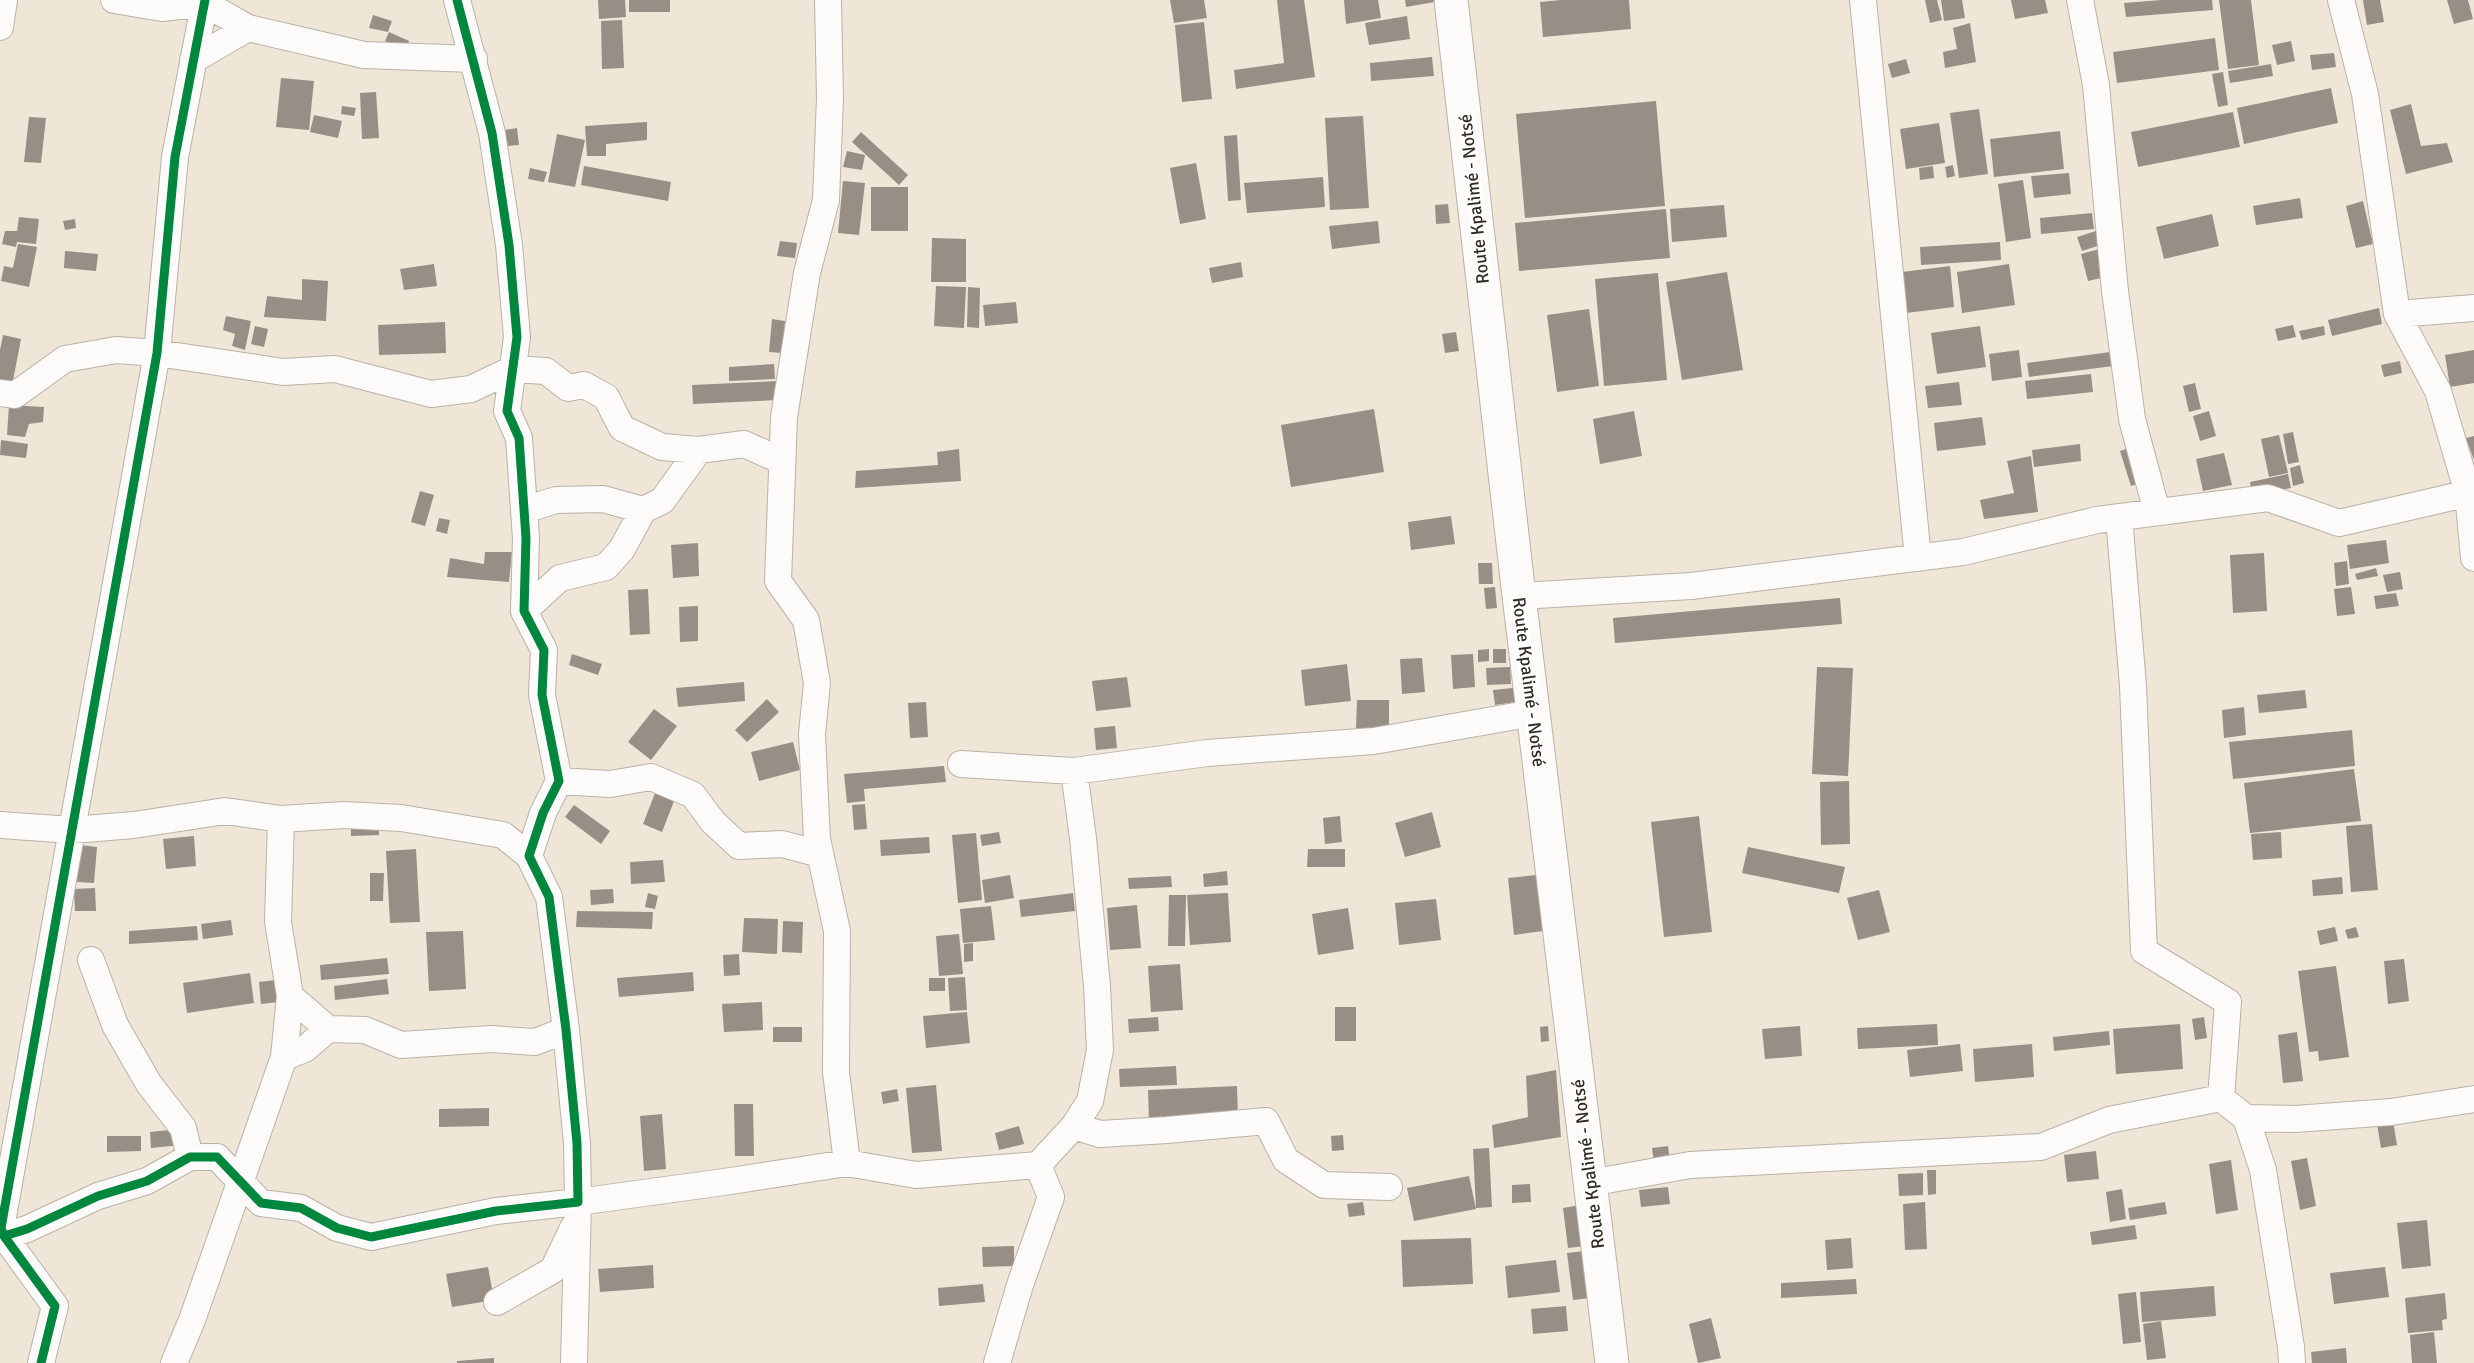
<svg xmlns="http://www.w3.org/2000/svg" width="2474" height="1363" viewBox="0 0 2474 1363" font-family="Signika,sans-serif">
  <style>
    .building { fill: #978f86 }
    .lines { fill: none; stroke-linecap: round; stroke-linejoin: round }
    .street-casing { stroke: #b9b2a8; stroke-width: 28 }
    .secondary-casing { stroke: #b9b2a8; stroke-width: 35 }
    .street { stroke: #fdfbf9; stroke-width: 26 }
    .secondary { stroke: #fdfbf9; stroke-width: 33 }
    .cycleway-casing { stroke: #fff; stroke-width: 13 }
    .cycleway { stroke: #00873e; stroke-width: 9 }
    .labels { text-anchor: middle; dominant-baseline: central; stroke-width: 6; stroke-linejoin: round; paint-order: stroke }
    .street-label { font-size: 18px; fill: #322c22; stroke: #fff }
  </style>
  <rect width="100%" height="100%" fill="#efe6d8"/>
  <!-- building -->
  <path class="building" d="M598,0H625L626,17L599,19Z
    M629,0H670V12H629Z
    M1170,0H1204L1207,18L1174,23Z
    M1277,0H1304L1315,77L1236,89L1234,70L1284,63Z
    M1344,0H1378L1381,18L1346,24Z
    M1405,0H1440V1L1406,7Z
    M1561,0H1629L1631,29L1543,37L1540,2Z
    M1925,0H1937L1942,20L1930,23Z
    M1941,0H1962L1965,18L1944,21Z
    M2011,0H2045L2048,13L2015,19Z
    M2161,0H2212L2213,10L2126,17L2124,3Z
    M2219,0H2251L2259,65L2228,69Z
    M2363,0H2380L2384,22L2367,25Z
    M2447,0H2468L2473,19L2454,24Z
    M373,15L392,21L388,32L369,28Z
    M1407,16L1410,39L1369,45L1365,23Z
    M622,20L624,68L602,69L601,21Z
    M1204,22L1212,99L1182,102L1175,25Z
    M1970,23L1976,62L1945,68L1943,52L1957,49L1953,28Z
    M389,32L409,41L406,50L385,41Z
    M2215,38L2219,70L2117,83L2113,52Z
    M2291,41L2295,61L2277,65L2272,45Z
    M2334,53L2336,67L2312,70L2310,55Z
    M1432,57L1434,76L1371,81L1370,63Z
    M1906,59L1910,73L1892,78L1888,64Z
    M2271,64L2273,76L2230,83L2228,71Z
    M2223,72L2228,105L2218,107L2212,74Z
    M281,78L314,81L309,130L276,127Z
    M2331,88L2338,123L2244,144L2237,108Z
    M376,92L379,138L362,139L360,93Z
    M1656,101L1665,206L1525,218L1516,114Z
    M2411,104L2421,146L2447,143L2453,162L2406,174L2390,110Z
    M342,106L356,108L354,116L341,114Z
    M1979,109L1988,174L1959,178L1950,113Z
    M2233,112L2240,147L2138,167L2131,132Z
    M314,115L342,121L338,138L310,132Z
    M1363,116L1369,208L1330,210L1325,118Z
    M29,117L46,118L41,163L24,162Z
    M647,122V140L606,144V156H587L585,126Z
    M1939,123L1945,163L1906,169L1900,129Z
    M517,128L519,145L508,146L505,130Z
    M2060,131L2064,169L1994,177L1990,139Z
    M861,132L908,175L899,185L852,142Z
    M557,134L585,140L575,187L548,182Z
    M1237,135L1241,200L1228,201L1224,136Z
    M847,151L865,155L862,170L843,167Z
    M1196,163L1206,219L1180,224L1170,168Z
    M1953,165L1955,176L1947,178L1945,167Z
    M584,166L671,182L668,201L581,185Z
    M1933,166L1934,178L1920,180L1919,168Z
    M530,168L547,172L544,182L528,179Z
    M2069,173L2071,194L2034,198L2031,176Z
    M1323,177L1325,207L1247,213L1244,183Z
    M2023,180L2031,238L2006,242L1998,184Z
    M843,181L865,183L859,235L838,233Z
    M871,187H908V231H871Z
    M2300,198L2303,218L2256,225L2253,206Z
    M2363,201L2373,244L2356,248L2346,206Z
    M1448,204L1450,223L1436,224L1435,205Z
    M1724,205L1727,237L1672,242L1670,209Z
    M1666,209L1670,258L1519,271L1515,223Z
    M2092,213L2094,229L2041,234L2040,218Z
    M2212,214L2219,246L2164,259L2156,227Z
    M19,217L39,219L36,244L17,242L16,247L2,244L5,231H17Z
    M75,219L76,228L65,230L63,221Z
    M1378,221L1380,243L1332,249L1329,226Z
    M2099,230L2104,244L2082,251L2077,237Z
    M932,238L966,239V282H931Z
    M780,241L797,243L795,258L777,256Z
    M2000,242L2001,260L1921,265L1920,247Z
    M18,244L37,247L29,287L1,281L4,266L13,268Z
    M2103,248L2110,276L2088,281L2081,254Z
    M65,251L98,254L96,271L64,268Z
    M1241,262L1243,277L1212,283L1209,268Z
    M434,264L437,286L404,290L400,269Z
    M2009,264L2015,305L1962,313L1957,272Z
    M1950,266L1954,307L1906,313L1902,272Z
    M1727,272L1743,370L1682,380L1666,282Z
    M1658,273L1667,380L1604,386L1595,279Z
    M302,279L328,281L326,321L264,317L267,296L302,300Z
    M936,286L966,287L964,328L934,326Z
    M968,287L980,288L979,328L967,327Z
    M1016,302L1018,323L985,326L983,305Z
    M2379,308L2382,324L2332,336L2328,320Z
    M1589,309L1599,386L1557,392L1547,315Z
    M226,316L251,321L245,350L232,346L235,334L223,330Z
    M772,319L785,321L782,353L769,352Z
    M445,322L446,353L379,355L378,325Z
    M2293,325L2296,337L2278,341L2275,329Z
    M255,326L268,329L264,347L251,344Z
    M1980,326L1986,367L1937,374L1931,333Z
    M2324,326L2325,335L2302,340L2299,331Z
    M1456,332L1459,351L1445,353L1442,334Z
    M3,335L21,339L12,386L0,383V350Z
    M2019,350L2022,377L1992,381L1989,354Z
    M2474,350V383L2450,387L2445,355Z
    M2111,352L2113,366L2029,377L2027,363Z
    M2400,361L2402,373L2384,377L2381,365Z
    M774,364L775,379L729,381V367Z
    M2091,374L2093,392L2027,399L2025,381Z
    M779,381V400L693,404L692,385Z
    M1959,382L1962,405L1928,408L1925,386Z
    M2195,383L2201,409L2189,412L2183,386Z
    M9,405L44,407L43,422L29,424L25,437L7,435Z
    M1374,409L1384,472L1291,487L1281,425Z
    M1634,411L1642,456L1600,464L1593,419Z
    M2209,411L2216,436L2200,441L2193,416Z
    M1982,417L1986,445L1937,451L1934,423Z
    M2293,432L2299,462L2288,464L2283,434Z
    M2279,435L2288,473L2269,477L2261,439Z
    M2474,436V460L2466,438Z
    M1,440L28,444L26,458L0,455Z
    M2080,444L2081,461L2034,467L2032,450Z
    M2135,446L2147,481L2131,486L2120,451Z
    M959,449L961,481L855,488L856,471L938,465L937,452Z
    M2224,453L2232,485L2203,491L2196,459Z
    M2031,456L2038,512L1984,519L1980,500L2014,493L2007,461Z
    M2300,465L2304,483L2293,486L2290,468Z
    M2288,474L2291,488L2252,496L2250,482Z
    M420,491L434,495L425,526L411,522Z
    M1451,516L1455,544L1411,550L1408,522Z
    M439,518L450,520L447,534L436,531Z
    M2386,540L2389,563L2350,569L2347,545Z
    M698,543L699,576L673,578L671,545Z
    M485,552H512L509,582L447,577L450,558L484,564Z
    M2264,553L2267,611L2233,613L2230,555Z
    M2347,561L2349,584L2336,586L2334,563Z
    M1478,563H1492L1493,584H1479Z
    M2376,568L2378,576L2357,580L2355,574Z
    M2400,572L2403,589L2387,592L2383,575Z
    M1495,587L1497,608L1486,609L1484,588Z
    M2351,587L2355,614L2337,616L2334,589Z
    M648,589L650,634L630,635L628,590Z
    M2396,593L2399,606L2376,609L2374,596Z
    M1840,598L1842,624L1615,643L1613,618Z
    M698,606V641L680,642L679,607Z
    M1489,649V661L1478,662V650Z
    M1493,649H1506V663H1493Z
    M572,654L602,664L598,675L569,665Z
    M1473,654L1475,687L1453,689L1451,655Z
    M1422,658L1425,692L1402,694L1400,659Z
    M1347,664L1351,701L1305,706L1301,670Z
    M1510,667L1511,684L1487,685L1486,668Z
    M1817,667L1853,668L1848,776L1812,774Z
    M1127,677L1131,707L1096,711L1092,681Z
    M744,682L745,701L678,707L676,688Z
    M1513,688L1515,702L1495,705L1493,690Z
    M2305,690L2307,708L2259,713L2257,695Z
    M767,699L779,712L747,742L735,730Z
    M1357,700H1389V729L1356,728Z
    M926,702L928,737L910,738L908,703Z
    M2244,707L2246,735L2224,738L2222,710Z
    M654,709L677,726L651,760L628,742Z
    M1115,726L1117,748L1096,750L1094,728Z
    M2352,730L2355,766L2233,779L2229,742Z
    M793,742L800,770L759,781L751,752Z
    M944,766L946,782L864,789L865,801L847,803L844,774Z
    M2354,769L2361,821L2250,833L2244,783Z
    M1849,781L1850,844L1821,845L1820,782Z
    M657,788L676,796L662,832L643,824Z
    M865,804L867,829L854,830L852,805Z
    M574,805L610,831L601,844L565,817Z
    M1432,812L1441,847L1405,857L1395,823Z
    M1340,816L1342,842L1325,844L1323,818Z
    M1699,816L1712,932L1664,937L1651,822Z
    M379,822V835L351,836V823Z
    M2372,824L2378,890L2351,892L2346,826Z
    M999,832L1001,843L982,846L980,835Z
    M2281,832L2282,858L2253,860L2251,834Z
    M976,833L982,900L958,903L952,835Z
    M194,836L196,866L166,869L163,839Z
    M929,837L930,853L881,856L880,840Z
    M80,845L97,847L94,883L77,882Z
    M1748,847L1845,867L1839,893L1742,873Z
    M416,849L420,922L390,923L386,851Z
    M1308,849H1345V867H1307Z
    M663,860L665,882L631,884L630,862Z
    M1227,871L1228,885L1204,887L1203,874Z
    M370,873H384L383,901H370Z
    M1010,875L1014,898L985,903L982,880Z
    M1537,875L1543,931L1514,935L1508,878Z
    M1171,876L1172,887L1129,889L1128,878Z
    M2342,877L2343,894L2313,896L2312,880Z
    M95,888L96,911H75L74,889Z
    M613,889L614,903L591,905L590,890Z
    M1879,890L1890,932L1858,940L1847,898Z
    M648,893L658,896L655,909L645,907Z
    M1073,893L1075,911L1021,917L1019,900Z
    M1228,893L1231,942L1190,945L1187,895Z
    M1169,895H1186L1185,946H1168Z
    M1436,899L1441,940L1399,945L1395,903Z
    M1137,905L1141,948L1110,950L1107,908Z
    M991,906L995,940L963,943L960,909Z
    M1348,908L1354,949L1318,955L1312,914Z
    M577,911L653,912L652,929L576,927Z
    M744,918L778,919L777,954L742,952Z
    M231,920L233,935L203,939L201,924Z
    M783,921L803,922L802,953L782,952Z
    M197,926L198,940L129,944V931Z
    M2335,927L2338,941L2320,945L2317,931Z
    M2356,927L2359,937L2348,939L2345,930Z
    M463,931L466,989L429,991L426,932Z
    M959,934L963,974L939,976L936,936Z
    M973,943V961L964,962V944Z
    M739,954L740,975L724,976L723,955Z
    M387,958L389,974L321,980L320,965Z
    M2404,959L2409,1001L2388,1004L2384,961Z
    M1180,964L1183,1010L1151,1012L1148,966Z
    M2336,966L2349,1057L2319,1061L2318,1051L2309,1052L2298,971Z
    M693,972L694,991L619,997L617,978Z
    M250,973L254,1003L187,1013L183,983Z
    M965,977L967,1010L950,1011L948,978Z
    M929,978H945V991H929Z
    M387,979L389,994L335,1000L334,986Z
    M276,980L279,1002L261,1004L259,982Z
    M762,1002L763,1030L724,1032L722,1004Z
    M1335,1007H1356V1041H1335Z
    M967,1012L970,1043L926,1048L923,1016Z
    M1158,1017L1159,1031L1129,1033L1128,1019Z
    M2204,1017L2207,1038L2195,1040L2192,1019Z
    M1937,1024L1938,1045L1858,1049L1857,1028Z
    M2180,1024L2183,1069L2116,1074L2113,1029Z
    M1548,1026L1549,1041L1541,1042L1540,1027Z
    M1800,1026L1802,1056L1765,1059L1762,1029Z
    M773,1027H802V1042H773Z
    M2109,1031L2110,1045L2054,1051L2053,1037Z
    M2297,1032L2303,1081L2283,1083L2278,1035Z
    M1960,1044L1963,1071L1910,1077L1907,1050Z
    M2032,1044L2034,1077L1975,1082L1973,1049Z
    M1176,1066L1177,1085L1120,1087L1119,1069Z
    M1556,1070L1561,1137L1494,1148L1492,1125L1528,1117L1526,1076Z
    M936,1085L942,1151L912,1153L906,1088Z
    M1237,1086L1238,1119L1149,1122L1148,1090Z
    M897,1089L899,1101L883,1104L881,1092Z
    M734,1104H753L754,1156H735Z
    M489,1108V1126L439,1127V1109Z
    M662,1114L666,1169L644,1171L640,1116Z
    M2393,1121L2397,1145L2381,1148L2377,1124Z
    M1019,1126L1024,1144L999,1150L995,1133Z
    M179,1129L181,1145L151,1148L150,1132Z
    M1343,1135L1344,1150L1332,1151L1331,1136Z
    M107,1136H141V1151L107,1152Z
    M1668,1146L1670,1160L1654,1162L1652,1148Z
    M1489,1148L1492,1207L1476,1208L1473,1149Z
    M2096,1151L2099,1179L2067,1182L2064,1155Z
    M2307,1158L2316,1206L2300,1210L2291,1161Z
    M2231,1160L2238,1210L2216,1214L2209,1164Z
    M1927,1170H1936V1194L1928,1195Z
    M1923,1173V1195L1899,1196L1898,1174Z
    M1469,1176L1476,1209L1414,1221L1407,1188Z
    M1530,1184L1531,1202L1512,1203V1185Z
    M1668,1187L1670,1204L1641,1207L1639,1190Z
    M2122,1189L2126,1219L2110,1222L2106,1192Z
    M1363,1202L1365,1215L1349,1217L1347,1204Z
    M1925,1202L1927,1249L1905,1250L1903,1204Z
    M2165,1202L2167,1214L2130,1220L2128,1208Z
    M1580,1205L1586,1246L1568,1248L1563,1208Z
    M2427,1220L2431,1266L2402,1269L2397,1223Z
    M2135,1225L2137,1239L2092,1245L2090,1232Z
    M1471,1238L1473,1284L1403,1287L1401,1240Z
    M1851,1238L1853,1268L1827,1270L1825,1240Z
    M1014,1246V1266L983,1267L982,1247Z
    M1585,1251L1591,1298L1573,1300L1567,1253Z
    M1556,1260L1560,1292L1508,1298L1505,1266Z
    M653,1265L654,1288L600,1292L598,1269Z
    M488,1267L494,1300L452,1307L446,1274Z
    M2385,1267L2389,1297L2334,1304L2330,1273Z
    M1856,1279L1857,1294L1781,1298V1283Z
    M983,1284L985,1302L939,1306L938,1288Z
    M2214,1286L2216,1316L2142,1322L2140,1292Z
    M2136,1292L2141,1342L2123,1344L2118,1294Z
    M2445,1293L2447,1319L2442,1320L2443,1330L2408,1333L2405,1298Z
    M1566,1306L1568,1331L1533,1334L1531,1309Z
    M1711,1318L1721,1358L1698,1363L1689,1324Z
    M2161,1321L2166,1358L2147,1360L2143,1324Z
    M2434,1332L2437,1363H2412L2410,1335Z
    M2346,1348L2347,1363H2312L2311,1352Z
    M494,1358V1363H457V1361Z"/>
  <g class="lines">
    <!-- street casing -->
    <g class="street-casing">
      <path id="street" d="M114,0L162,8L204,3L248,28
        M828,0L830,98L826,200L807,273L784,417L778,581L806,620L817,683L812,734L817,839L837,931L836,1072L847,1163
        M1863,0L1918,558
        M2080,0L2096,85L2115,291L2132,419L2157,512
        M2341,0L2365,94L2397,314L2438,391L2468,493L2474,558
        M0,27L4,0
        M193,60L248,28L364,55L474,59
        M2397,314L2474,308
        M0,393L15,395L65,359L116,350L157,353L283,372L335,369L431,394L471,389L513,369L546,371L568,388L584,385L606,397L622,428L662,447L699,450
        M524,510L556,500L603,499L643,510
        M2119,517L2133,686L2144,951L2228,1002L2221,1098
        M1519,596L1691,586L1963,552L2097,520L2268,498L2339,523L2474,492
        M524,611L560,578L606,567L622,549L643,510L662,501L699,450L744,444L782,461
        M961,764L1074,771L1207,753L1374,741L1533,713
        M1074,771L1083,838L1097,986L1100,1050L1090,1101L1074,1126
        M559,781L610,784L651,777L693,795L713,822L739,846L782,844L820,854
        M0,825L72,830L134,825L225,811L281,819L344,815L401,818L503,835L529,856
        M91,960L115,1025L149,1084L183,1128L190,1157
        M290,996L328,1029
        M284,1057L305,1049L328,1029L365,1030L401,1045L491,1039L535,1042L566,1030
        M2246,1118L2263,1170L2291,1347L2292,1363
        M1590,1183L1690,1165L2041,1147L2109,1120L2221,1098L2246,1118L2295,1119L2391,1112L2474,1099
        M4,1236L27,1229L98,1196L147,1181L190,1157H217L261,1203L301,1208L337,1228L371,1237L496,1211L578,1202L577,1143L566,1030L549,897L529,856L543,813L559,781L542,695L544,650L524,611L526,538L519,438L507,411L517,337L509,245L492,133L457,0
        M497,1302L553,1270L573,1228
        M41,1363L55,1306L4,1236L1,1228L157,353L175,157L205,0
        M174,1363L192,1320L284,1057L290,996L278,922L281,819
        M574,1363L578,1202L724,1182L847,1163L916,1175L1038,1165L1074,1126L1100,1134L1167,1130L1266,1121L1286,1160L1324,1185L1389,1187
        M997,1363L1020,1285L1051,1197L1038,1165"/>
    </g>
    <!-- secondary casing -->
    <g class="secondary-casing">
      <path id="secondary" d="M1451,0L1519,596L1612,1363"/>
    </g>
    <!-- street -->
    <use href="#street" class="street"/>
    <!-- secondary -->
    <use href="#secondary" class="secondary"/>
    <!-- cycleway casing -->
    <g class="cycleway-casing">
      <path id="cycleway" d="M4,1236L27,1229L98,1196L147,1181L190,1157H217L261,1203L301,1208L337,1228L371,1237L496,1211L578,1202L577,1143L566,1030L549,897L529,856L543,813L559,781L542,695L544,650L524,611L526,538L519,438L507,411L517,337L509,245L492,133L457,0
        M41,1363L55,1306L4,1236L1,1228L157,353L175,157L205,0"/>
    </g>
    <!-- cycleway -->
    <use href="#cycleway" class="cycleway"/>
  </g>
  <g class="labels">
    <!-- street labels -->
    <g class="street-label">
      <text transform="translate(1474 199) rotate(-96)">Route Kpalimé - Notsé</text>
      <text transform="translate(1529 682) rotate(83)">Route Kpalimé - Notsé</text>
      <text transform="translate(1588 1164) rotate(-97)">Route Kpalimé - Notsé</text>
    </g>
  </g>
</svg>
